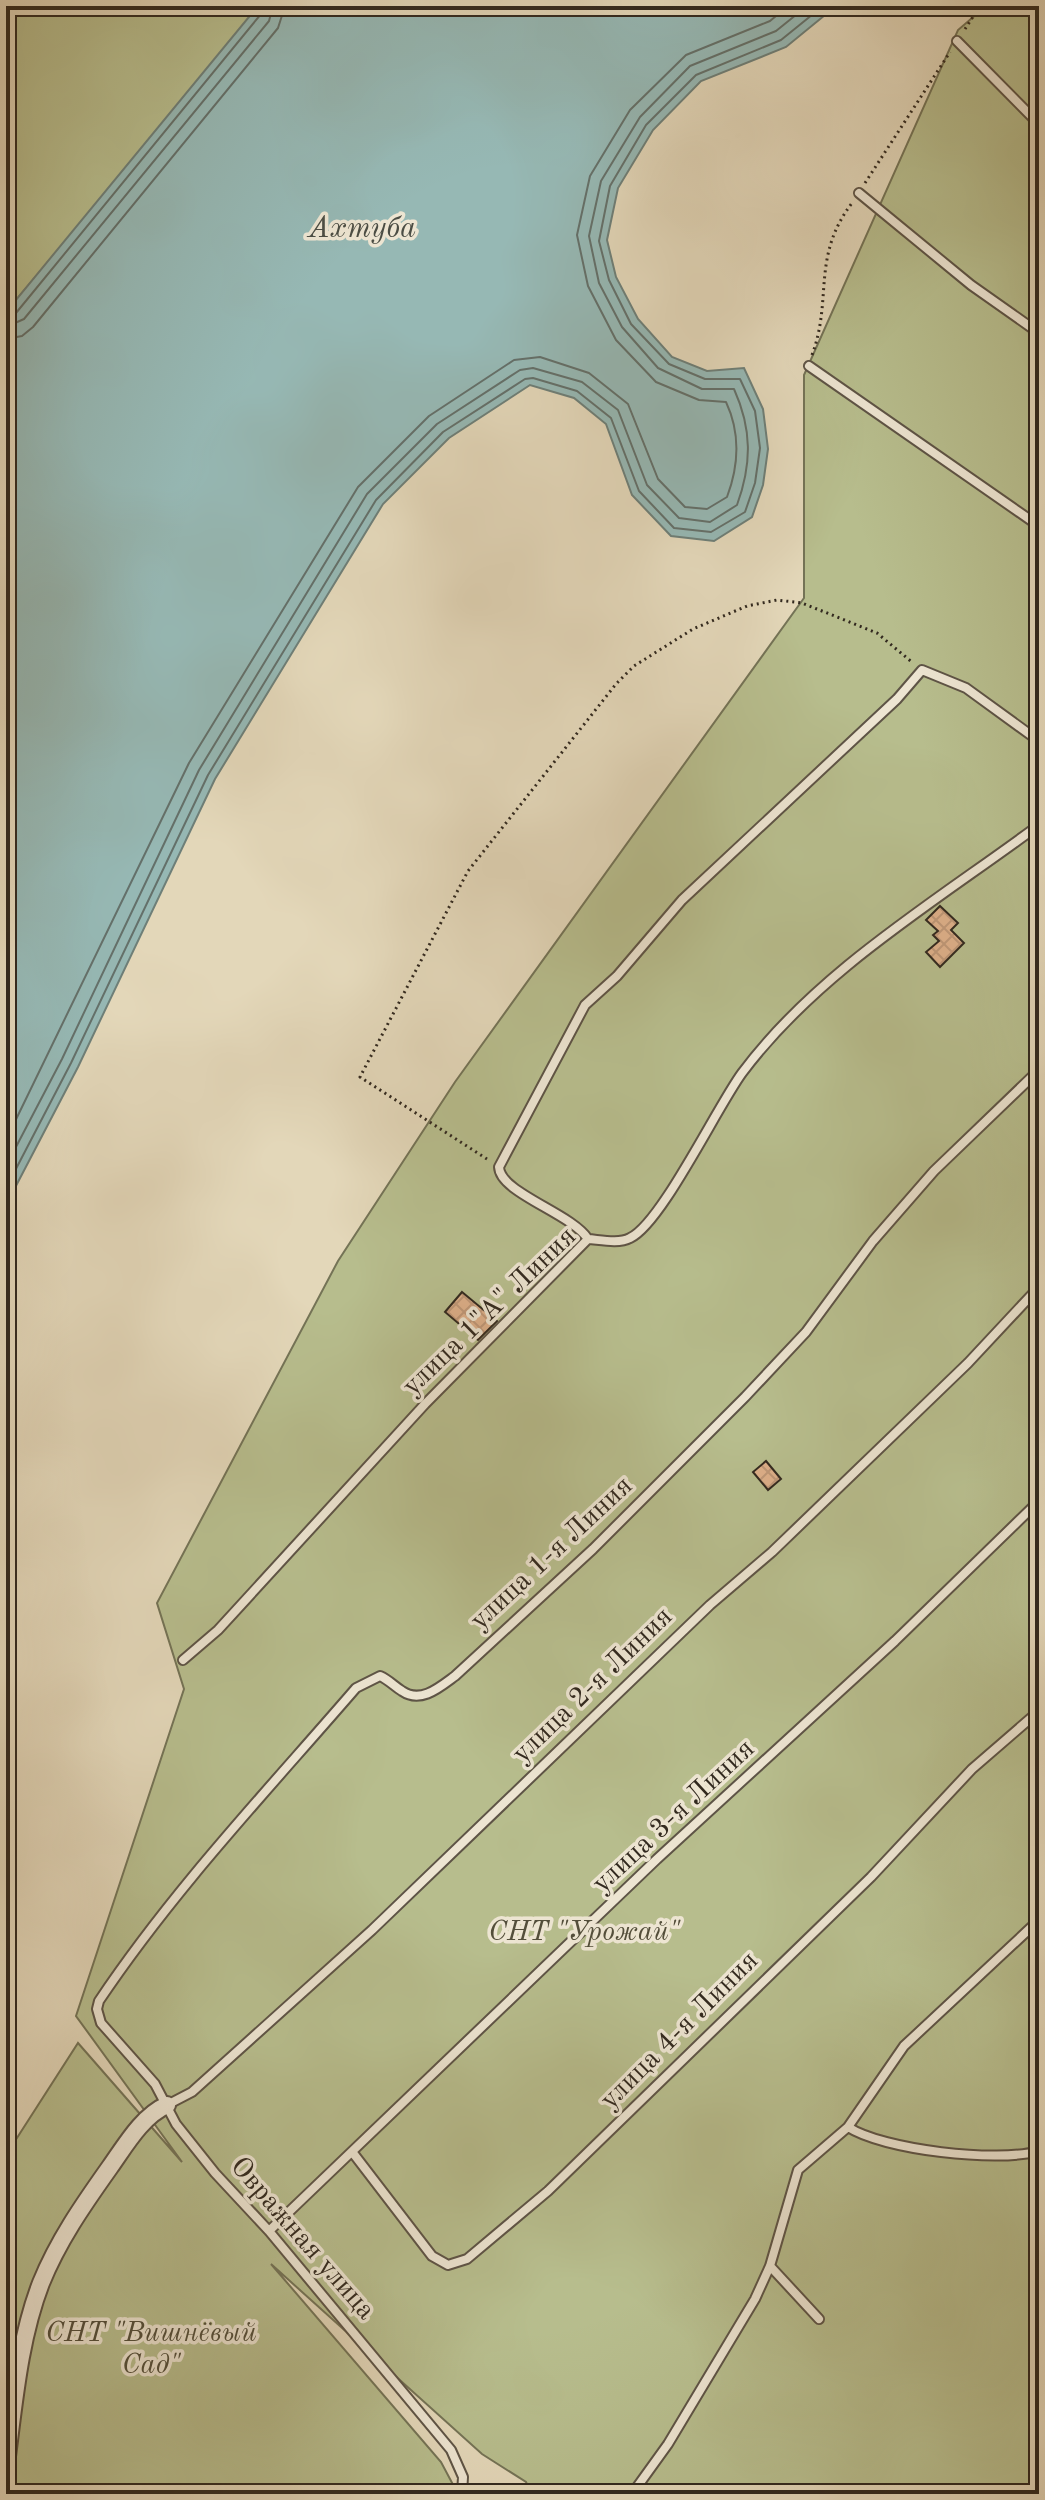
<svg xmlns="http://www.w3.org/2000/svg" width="1045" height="2500" viewBox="0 0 1045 2500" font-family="'Old Standard TT',serif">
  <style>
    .garden { fill: #b7bd8d; stroke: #747356; stroke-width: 2 }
    .water { fill: #96b8b4; stroke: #6e7f78; stroke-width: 2 }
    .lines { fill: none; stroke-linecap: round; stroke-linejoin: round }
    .shore { stroke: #64706a; stroke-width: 2 }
    .building { fill: url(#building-cross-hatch); stroke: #32291f; stroke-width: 2 }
    .lane-casing { stroke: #5e5446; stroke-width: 12 }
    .street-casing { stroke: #5e5446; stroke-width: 20 }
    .path { stroke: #32291f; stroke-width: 3; stroke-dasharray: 2 4; stroke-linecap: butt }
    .lane { stroke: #ede5d2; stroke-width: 8 }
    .street { stroke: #ede5d2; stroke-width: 16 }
    .labels { text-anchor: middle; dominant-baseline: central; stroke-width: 7; stroke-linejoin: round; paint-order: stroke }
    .street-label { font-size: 28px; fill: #32291f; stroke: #ede5d2 }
    .park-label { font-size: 28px; font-style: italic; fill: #534e3a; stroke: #ede5d2 }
    .water-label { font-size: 30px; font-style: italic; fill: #4b4d44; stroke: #ede5d2 }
  </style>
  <defs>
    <pattern id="building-cross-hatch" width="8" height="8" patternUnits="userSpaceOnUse" patternTransform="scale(2)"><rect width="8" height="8" fill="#deb08a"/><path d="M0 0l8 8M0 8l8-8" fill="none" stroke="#bf9777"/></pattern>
  </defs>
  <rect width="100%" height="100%" fill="#e3d7b9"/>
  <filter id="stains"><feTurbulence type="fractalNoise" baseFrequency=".0025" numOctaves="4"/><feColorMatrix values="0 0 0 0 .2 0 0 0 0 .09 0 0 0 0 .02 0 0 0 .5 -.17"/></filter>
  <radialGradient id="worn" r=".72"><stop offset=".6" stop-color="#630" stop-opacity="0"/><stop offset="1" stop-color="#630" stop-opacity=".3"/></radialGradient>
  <!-- garden -->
  <path class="garden" d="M6,6H264L6,312Z
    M986,6H1039V2494H531L526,2482L482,2454L271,2264L441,2462L458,2494H6V2155L78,2043L182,2162L76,2016L184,1689L157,1603L338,1261L455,1082L804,598V375L958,30Z"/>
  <!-- water -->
  <path class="water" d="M258,6H836L786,47L701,81L653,130L618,188L607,240L616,277L638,319L672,357L707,371L744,368L763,409L768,449L763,485L752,517L714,541L671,536L632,495L606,424L574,398L530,385L449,438L383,504L215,779L78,1067L6,1205V312Z"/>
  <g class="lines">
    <!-- shore -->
    <path class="shore" d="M6,317L16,313L261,14L263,6
      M6,327L24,319L269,21L273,6
      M6,339L22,336L33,327L278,28L285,6
      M6,1140L189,763L358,487L429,416L514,360L540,357L589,373L628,404L658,479L685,507L707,509L727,497C739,465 741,434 726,402L699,400L656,382L616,340L588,286L577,235L590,176L630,110L686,55L770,21L788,6
      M6,1166L62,1059L199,770L367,494L437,424L520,370L533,368L582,382L618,410L647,485L679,518L710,522L737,505C752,464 752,429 734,389H702L658,368L622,327L599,283L589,236L601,181L640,117L690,66L776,31L807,6
      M6,1188L71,1063L208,775L376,500L443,432L525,379L533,378L577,391L611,418L639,491L674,528L711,532L745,512L755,483L760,448L755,411L740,379H705L669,364L631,324L609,280L599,241L610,186L646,125L696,75L781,40L823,6"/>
  </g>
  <!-- building -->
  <path class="building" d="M940,906L958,923L951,930L964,943L940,967L926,952L939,941L933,935L938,931L926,920Z
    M462,1292L497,1321L478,1340L445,1312Z
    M766,1461L781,1479L768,1490L753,1472Z"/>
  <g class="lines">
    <!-- lane casing -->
    <g class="lane-casing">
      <path id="lane" d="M957,41L1039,124
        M859,193L971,285L1039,333
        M809,366L1039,526
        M588,1239C571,1213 500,1193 499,1167L585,1005L617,976L682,900L897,699L922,670L966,688L1039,741
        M183,1660L218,1630L425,1404L588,1239C601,1240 619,1244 630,1238C661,1224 717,1107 742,1073C818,971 938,900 1039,825
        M167,2105L192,2092L372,1930L710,1605L772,1552L968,1363L1039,1287
        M848,2127C883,2150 998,2163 1039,2151
        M353,2153L432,2256L448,2265L467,2259L548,2191L871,1877L972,1769L1039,1711
        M269,2231L657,1859L895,1641L1039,1501
        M770,2266L819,2319
        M462,2494L463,2477L451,2450L269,2231L215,2173L176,2124L155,2084L101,2023L97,2009L99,2001C174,1889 268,1790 356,1688L380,1676C389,1680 394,1686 402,1691C421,1704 440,1687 455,1676L593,1549L745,1397L806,1332L873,1241L934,1171L1039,1070
        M632,2494L668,2444L755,2299L770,2266L798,2170L848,2127L904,2046L1039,1920"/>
    </g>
    <!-- street casing -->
    <g class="street-casing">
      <path id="street" d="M6,2464C14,2404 19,2340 41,2283C58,2241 83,2205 110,2167C125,2146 142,2116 167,2105"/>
    </g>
    <!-- path -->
    <path class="path" d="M965,29L980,6
      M865,183L950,52
      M812,355C833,299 811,257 852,203
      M487,1159L360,1077L468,871L616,684L634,666L693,629L747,606L777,600L802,603L877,633L913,663"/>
    <!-- lane -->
    <use href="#lane" class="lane"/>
    <!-- street -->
    <use href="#street" class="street"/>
  </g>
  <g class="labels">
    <!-- street labels -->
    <g class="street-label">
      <text transform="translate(490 1312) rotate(-44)">улица 1"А" Линия</text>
      <text transform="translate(552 1554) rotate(-43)">улица 1-я Линия</text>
      <text transform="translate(593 1686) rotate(-44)">улица 2-я Линия</text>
      <text transform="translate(674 1817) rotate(-43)">улица 3-я Линия</text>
      <text transform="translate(680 2031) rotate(-45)">улица 4-я Линия</text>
      <text transform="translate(302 2239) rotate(49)">Овражная улица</text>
    </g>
    <!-- park labels -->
    <g class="park-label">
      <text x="584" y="1933">СНТ "Урожай"</text>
      <text x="151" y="2334">СНТ "Вишнёвый<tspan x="151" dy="32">Сад"</tspan></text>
    </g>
    <!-- water labels -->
    <g class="water-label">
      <text x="362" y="229">Ахтуба</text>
    </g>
  </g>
  <!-- margin -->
  <rect width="1045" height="2500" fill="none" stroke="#e3d7b9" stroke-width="32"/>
  <rect x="8" y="8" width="1029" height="2484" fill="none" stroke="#32291f" stroke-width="4"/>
  <rect x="16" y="16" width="1013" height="2468" fill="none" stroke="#32291f" stroke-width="2"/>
  <rect width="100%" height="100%" filter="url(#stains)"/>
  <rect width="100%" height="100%" fill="url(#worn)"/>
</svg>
